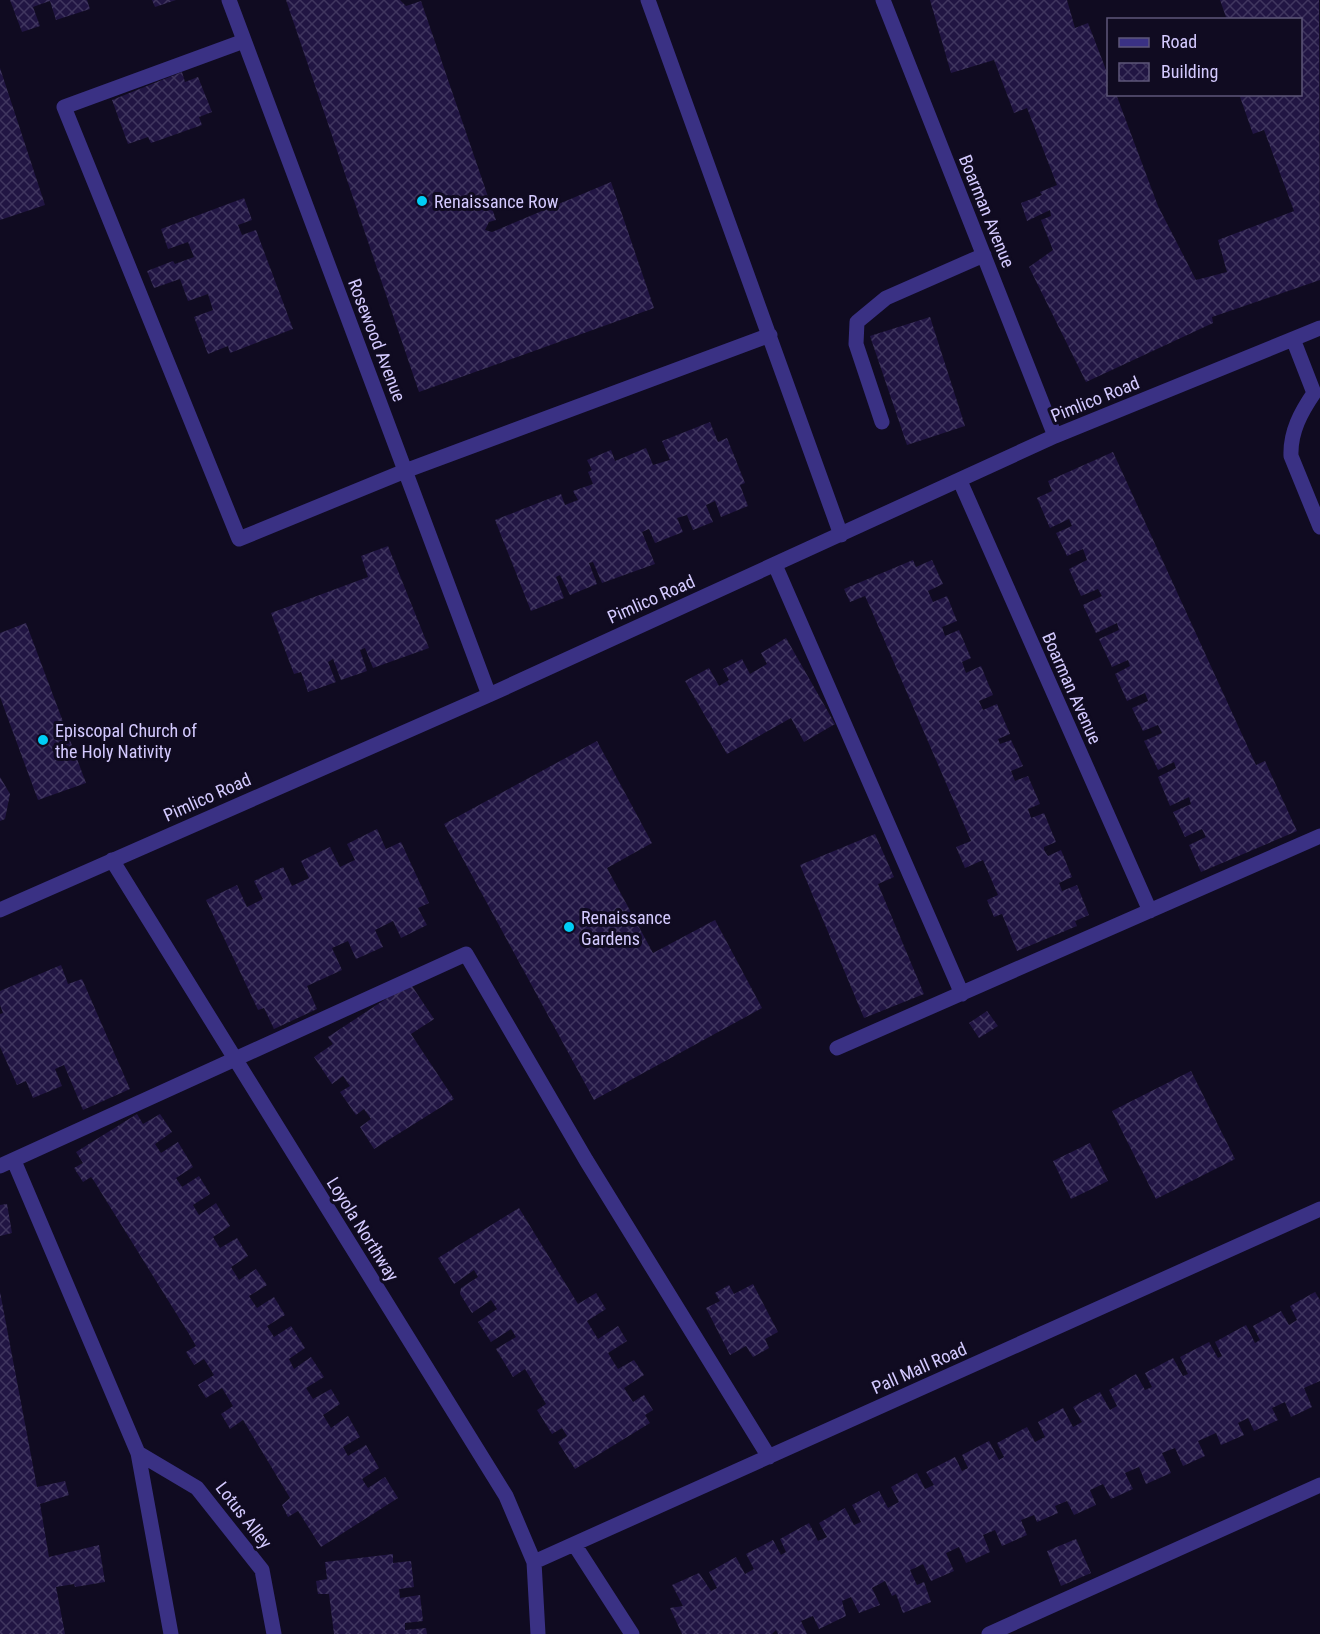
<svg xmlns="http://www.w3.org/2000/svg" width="1320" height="1634" viewBox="0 0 1320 1634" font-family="'Roboto Condensed',sans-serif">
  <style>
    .building { fill: url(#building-cross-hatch) }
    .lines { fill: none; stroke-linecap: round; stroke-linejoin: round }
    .minor { stroke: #3a3184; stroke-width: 15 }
    .poi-dot { fill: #00cdf5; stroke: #100b21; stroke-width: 2 }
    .labels { text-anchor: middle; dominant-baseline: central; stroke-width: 6; stroke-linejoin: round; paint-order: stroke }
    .poi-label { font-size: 18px; fill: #d4caff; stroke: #100b21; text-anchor: start }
    .street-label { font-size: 18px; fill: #d4caff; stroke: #100b21 }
  </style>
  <defs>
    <pattern id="building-cross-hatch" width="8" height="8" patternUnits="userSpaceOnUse" patternTransform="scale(1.5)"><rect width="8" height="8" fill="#211543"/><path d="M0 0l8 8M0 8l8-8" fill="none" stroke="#40365f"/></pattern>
  </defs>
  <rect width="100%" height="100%" fill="#100b21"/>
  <!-- building -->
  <path class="building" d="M10,0H87L90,9L56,20L50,1L41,4L33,7L40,26L22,32Z
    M152,0H176L155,7Z
    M286,0H400L406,6L421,1L496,220L489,222L485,230L492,232L611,182L654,308L419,392Z
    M930,0H1067L1075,28L1088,23L1108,75V94H1116L1158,206L1196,280L1227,272L1218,240L1294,211L1264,130L1253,134L1239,94H1300V20H1227L1220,0H1319L1320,280L1212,317L1213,323L1086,382L1029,267L1053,250L1041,220L1051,216L1050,210L1027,221L1021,203L1042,195L1040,192L1057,185L1027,108L1014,113L994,60L951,73Z
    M0,68L45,205L0,220Z
    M182,72L185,82L198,77L212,112L199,117L202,125L151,143L148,137L128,144L112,100Z
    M244,198L252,220L238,225L242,235L256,230L293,329L230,353L228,346L208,354L194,317L213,310L208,294L188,301L180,279L154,288L147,271L173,261L175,264L194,257L188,242L168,249L161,229Z
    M930,317L965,426L907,445L870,336Z
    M710,422L718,442L727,438L745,483L740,485L748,506L721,517L715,501L706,505L713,522L693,530L687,515L677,518L683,532L655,543L649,529L642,532L655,564L602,583L593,562L589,563L597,584L570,595L560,575L556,577L564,598L531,611L495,520L561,494L565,505L578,500L573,491L593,484L588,472L592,470L587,460L611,450L615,461L646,448L653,465L670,460L662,441Z
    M1113,452L1256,765L1265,761L1297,831L1201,872L1189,845L1206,837L1202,829L1185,837L1173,812L1191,804L1189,797L1170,806L1158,777L1176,768L1174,762L1158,770L1144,741L1162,733L1158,725L1143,731L1132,708L1148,701L1145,693L1127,701L1115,674L1130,666L1128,660L1112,667L1099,639L1119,630L1117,623L1096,633L1083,605L1102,596L1098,589L1081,596L1069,569L1087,560L1083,549L1067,556L1056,533L1072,526L1069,519L1050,528L1037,498L1052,491L1048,481Z
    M388,546L429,648L373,668L365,648L360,650L367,671L341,680L333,659L328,662L336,682L308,692L301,672L294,674L271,613L368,577L361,556Z
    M913,560L916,567L932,560L943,584L928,591L933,602L947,596L957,621L942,627L945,636L959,630L971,658L962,662L966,673L981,666L993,695L979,701L983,710L997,704L1010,734L998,739L1000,744L1011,740L1023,766L1011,771L1015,781L1028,776L1040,804L1028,809L1031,818L1044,813L1056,842L1044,847V850L1048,856L1061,850L1072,877L1059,883L1061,888L1062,891L1077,885L1089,915L1075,921L1077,926L1017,951L1002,914L994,917L987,900L998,895L983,860L965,868L956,847L971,841L870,607L865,596L850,602L844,589Z
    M26,623L86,783L38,800L0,697V633Z
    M786,638L835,724L804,742L791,718L727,754L685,681L709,668L719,686L729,680L723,669L742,659L750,674L767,664L761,653Z
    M597,741L652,843L607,868L653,953L715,920L762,1008L594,1100L444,824Z
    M0,777L10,794L5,819L0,821Z
    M377,829L386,849L401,842L429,903L418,908L427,925L401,938L393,921L375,930L383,947L356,959L348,941L332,948L342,970L307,986L317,1009L274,1029L264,1008L258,1010L206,900L237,885L247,907L263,899L254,881L283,867L292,886L309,878L301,861L330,847L340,867L355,860L347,844Z
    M875,834L894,877L878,884L924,994L864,1018L800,865Z
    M61,965L68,984L82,979L130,1089L83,1110L64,1065L55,1069L62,1086L33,1098L26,1081L17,1085L0,1047V1014L3,1013L0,1005V991Z
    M410,983L434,1019L411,1034L454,1099L374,1149L360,1127L371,1119L364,1109L356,1115L340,1092L350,1086L343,1076L332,1084L314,1057L333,1044L328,1037Z
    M987,1011L998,1026L979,1038L969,1023Z
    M1191,1071L1235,1159L1156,1199L1112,1111Z
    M137,1114L143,1124L160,1114L172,1132L155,1144L161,1153L178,1142L193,1167L176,1178L182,1187L199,1176L210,1194L193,1205L199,1215L216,1203L230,1226L213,1237L220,1248L237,1238L248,1256L231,1267L239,1280L256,1269L267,1285L249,1296L257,1308L274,1297L285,1315L267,1326L274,1337L291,1326L305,1348L289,1359L294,1369L311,1357L324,1377L306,1388L313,1399L331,1389L340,1404L323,1415L331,1428L348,1416L360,1437L343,1447L348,1456L366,1445L379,1468L362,1479L368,1488L385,1477L398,1498L321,1547L298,1511L288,1517L282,1505L290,1498L243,1420L230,1429L221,1414L233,1406L222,1388L206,1398L198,1385L214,1375L204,1359L194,1365L186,1352L196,1346L189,1334L94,1181L91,1177L83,1182L74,1168L83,1163L76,1152Z
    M1090,1143L1108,1181L1071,1199L1053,1161Z
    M7,1204L12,1233L0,1236V1205Z
    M519,1208L578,1304L596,1293L606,1309L587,1321L598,1339L618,1326L627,1341L608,1353L618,1369L634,1360L644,1375L624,1388L633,1402L644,1395L653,1410L645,1415L650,1423L575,1469L558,1442L567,1436L562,1428L552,1434L537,1410L546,1404L525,1369L513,1377L496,1349L516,1337L511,1329L491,1342L478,1322L497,1309L491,1300L472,1313L460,1294L461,1288L478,1277L474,1270L454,1284L438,1258Z
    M753,1284L778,1332L765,1339L769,1348L753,1357L746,1346L730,1355L706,1308L720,1301L715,1293L729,1285L734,1294Z
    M0,1292L37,1487L65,1481L69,1495L40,1504L49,1557L99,1545L105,1582L75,1587L74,1584L56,1587L65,1634H0Z
    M1315,1292L1320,1300V1381L1304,1388L1312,1407L1291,1417L1285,1402L1272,1408L1278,1420L1254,1431L1248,1418L1238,1423L1244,1435L1221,1445L1216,1433L1198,1441L1205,1456L1183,1466L1175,1448L1162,1453L1171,1473L1146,1484L1139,1467L1125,1473L1133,1489L1111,1499L1103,1484L1090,1490L1096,1505L1074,1515L1067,1501L1055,1506L1058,1513L1037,1522L1034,1515L1021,1520L1027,1535L1002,1546L995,1530L983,1535L990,1552L966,1563L959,1547L946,1553L954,1571L931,1581L923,1564L915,1568L910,1570L917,1585L924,1582L931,1602L903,1613L896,1594L892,1596L885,1581L872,1588L880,1605L859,1613L851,1597L842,1601L846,1616L819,1629L813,1616L801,1621L807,1634H778L776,1630L772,1634H682L670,1608L683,1606L672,1585L699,1573L711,1591L717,1588L709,1572L736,1557L745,1574L754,1569L746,1554L773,1540L781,1555L786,1552L780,1539L809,1523L818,1541L827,1537L819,1523L845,1508L854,1525L861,1522L852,1505L879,1491L888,1508L899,1502L891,1487L917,1473L925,1489L934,1485L926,1472L955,1457L962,1471L968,1468L962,1455L989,1441L999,1460L1004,1457L997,1443L1027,1427L1035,1442L1045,1437L1038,1422L1063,1408L1073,1427L1082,1422L1073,1407L1100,1392L1110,1410L1117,1406L1109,1390L1136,1374L1145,1390L1152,1387L1145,1373L1173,1358L1183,1376L1188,1374L1180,1357L1209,1342L1218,1358L1222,1356L1215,1342L1246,1325L1255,1343L1260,1340L1253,1326L1281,1311L1289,1325L1297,1320L1290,1306Z
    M1076,1539L1091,1573L1061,1586L1047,1551Z
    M393,1554V1563L411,1561L414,1587L399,1589L400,1598L420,1595L423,1621L405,1623V1630L426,1628L427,1634H334L329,1594H318L316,1581L327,1579L325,1562Z"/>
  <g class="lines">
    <!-- minor -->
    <path class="minor" d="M229,0L489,695
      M648,0L841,535
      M883,0L1055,436
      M244,41L64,107L239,539L405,471L770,335
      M1293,339L1314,393
      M1314,393C1301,412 1290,432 1291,456L1320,527
      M882,422L856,344L857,322L886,298L984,255
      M960,481L1150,911
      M775,565L962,994
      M112,860L506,1496L534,1562L538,1634
      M0,910L489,695L1055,436L1320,328
      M837,1048L1320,836
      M14,1161L138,1453L171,1634
      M0,1166L466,954L586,1160L769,1457
      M138,1453L197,1488L262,1570L274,1634
      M574,1544L632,1634
      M534,1562L1320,1209
      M989,1634L1320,1485"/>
  </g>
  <!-- markers -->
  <g class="poi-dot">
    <circle cx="422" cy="201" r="6"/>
    <circle cx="43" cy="740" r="6"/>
    <circle cx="569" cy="927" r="6"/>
  </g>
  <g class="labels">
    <!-- poi labels -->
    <g class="poi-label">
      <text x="434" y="201">Renaissance Row</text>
      <text x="55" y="730">Episcopal Church of<tspan x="55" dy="21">the Holy Nativity</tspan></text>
      <text x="581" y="917">Renaissance<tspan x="581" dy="21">Gardens</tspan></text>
    </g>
    <!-- street labels -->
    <g class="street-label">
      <text transform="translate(987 211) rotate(68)">Boarman Avenue</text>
      <text transform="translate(377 340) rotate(69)">Rosewood Avenue</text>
      <text transform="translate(1095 399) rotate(-22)">Pimlico Road</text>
      <text transform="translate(651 599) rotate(-24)">Pimlico Road</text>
      <text transform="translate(1072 688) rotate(66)">Boarman Avenue</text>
      <text transform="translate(207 797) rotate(-24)">Pimlico Road</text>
      <text transform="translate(363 1229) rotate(58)">Loyola Northway</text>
      <text transform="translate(919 1368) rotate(-24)">Pall Mall Road</text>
      <text transform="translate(244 1515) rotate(52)">Lotus Alley</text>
    </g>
  </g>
  <!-- legend -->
  <rect x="1107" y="18" width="195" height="78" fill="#100b21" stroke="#5e577a" stroke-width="1.5"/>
  <rect x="1119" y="38" width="30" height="9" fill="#3a3184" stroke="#5e577a" stroke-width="1.5"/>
  <text x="1161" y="48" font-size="18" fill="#d4caff">Road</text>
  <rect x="1119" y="63" width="30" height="18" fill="url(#building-cross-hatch)" stroke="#5e577a" stroke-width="1.5"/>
  <text x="1161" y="78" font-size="18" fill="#d4caff">Building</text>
</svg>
